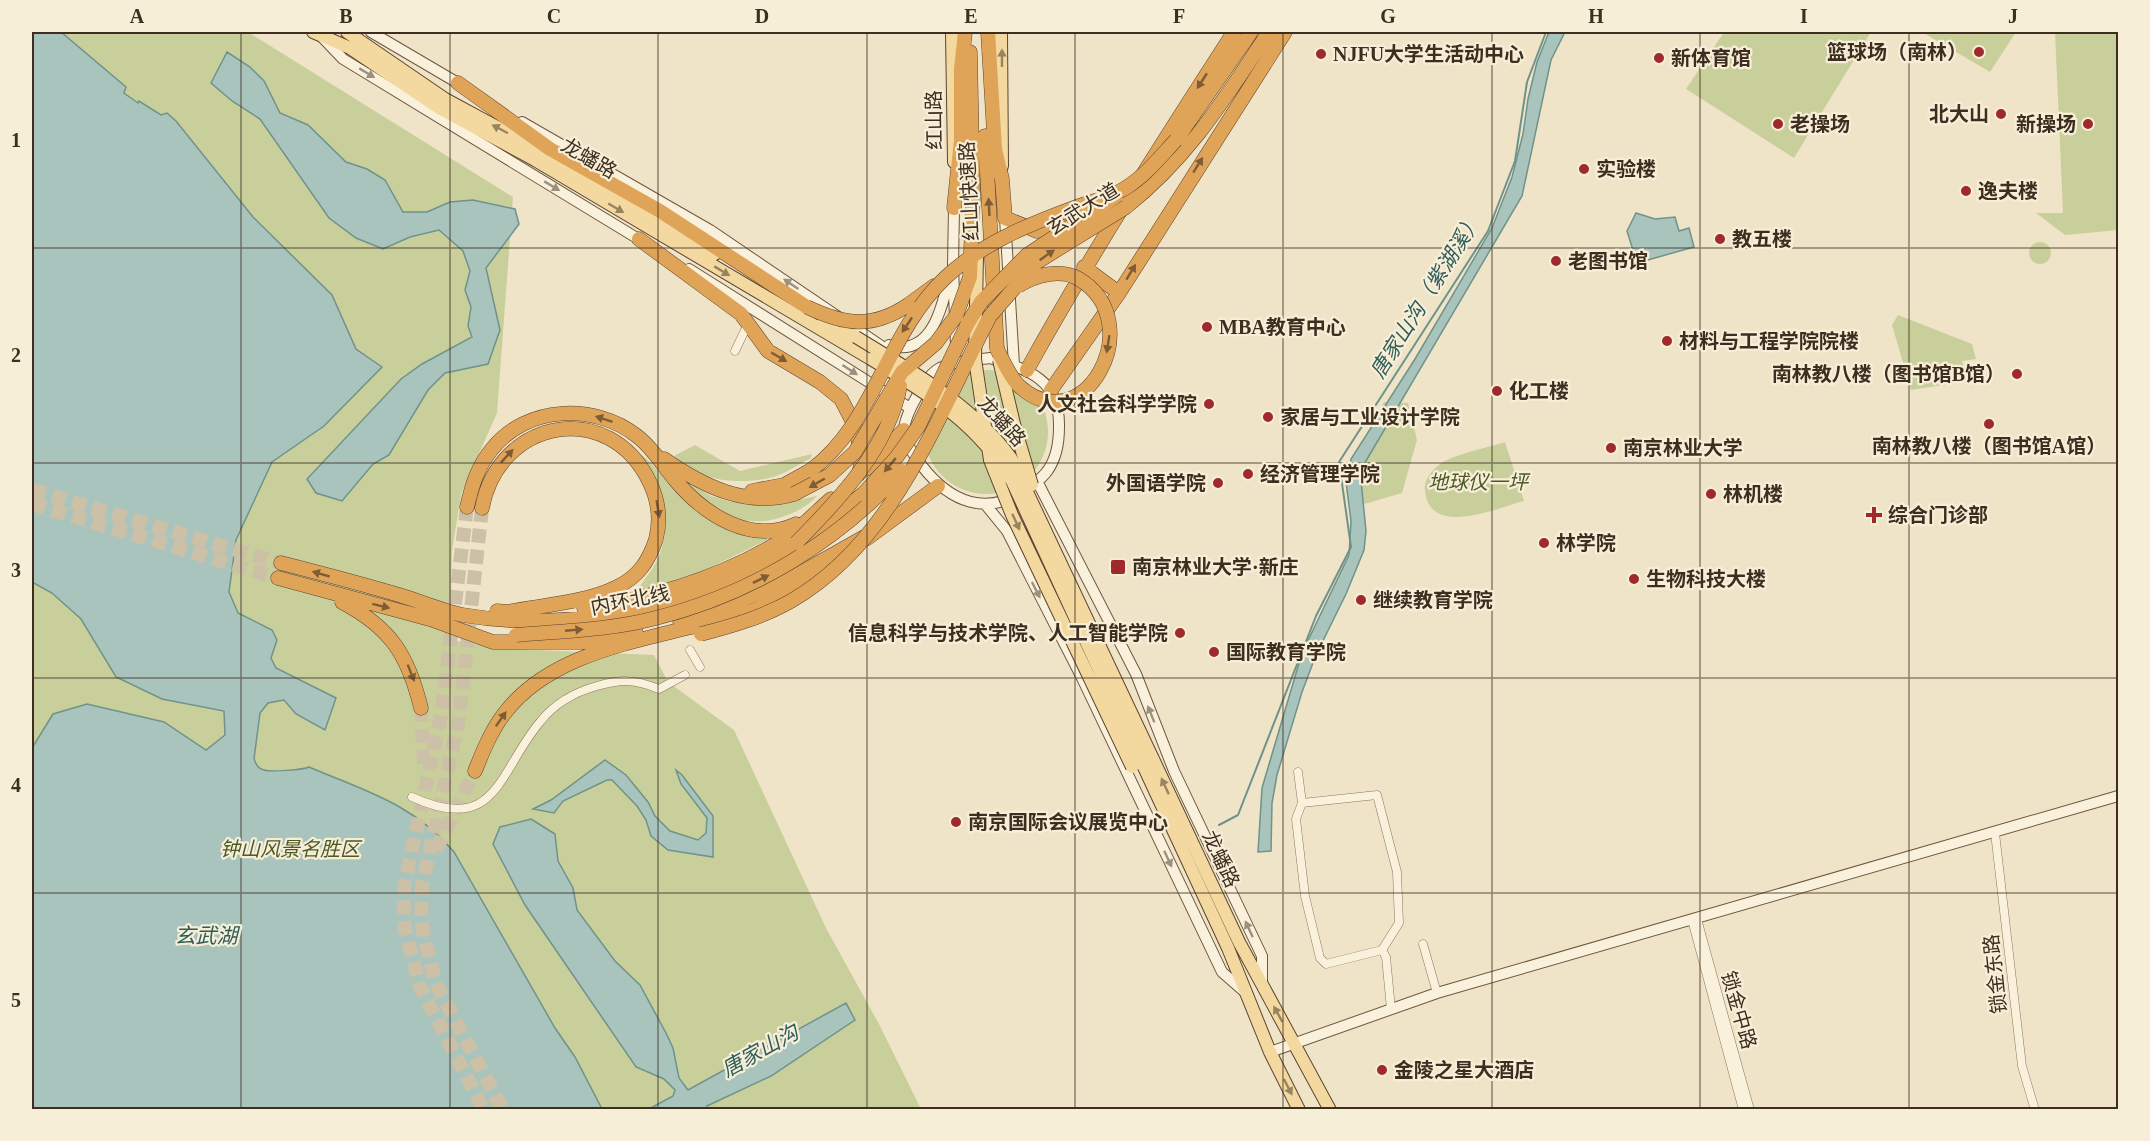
<svg xmlns="http://www.w3.org/2000/svg" width="2150" height="1141" font-family="'Times New Roman','Noto Sans SC',serif">
<rect width="100%" height="100%" fill="#f0e4c8"/>
<path fill="#c9cf9b" d="M32 32H248L513 197 497 413 461 494 452 551 450 640 513 649 654 655 668 682 734 730 826 928 880 1026 921 1109H32Z
M1724 32H1871L1794 158 1686 89Z
M1922 32H2016L1990 72Z
M2055 32H2118V230L2065 235 2036 213H2063Z
M2029 253a11 11 0 1 1 22 0a11 11 0 1 1-22 0Z
M1898 315 1972 344 1976 359 1962 361 1968 381 1911 390 1892 325Z
M924 432a62 62 0 1 1 124 0a62 62 0 1 1-124 0Z
M1384 402 1408 403 1417 440 1402 493 1351 508 1350 464Z
M1505 442 1524 501C1497 508 1430 538 1425 491 1423 481 1432 470 1440 464 1454 454 1487 448 1505 442Z
M695 445 740 471 812 454 811 458C797 465 784 475 769 478 736 485 697 481 674 456Z
M639 453C652 462 661 474 671 486 700 521 723 529 767 536V540L699 573 637 592C642 580 654 570 659 556 673 523 663 481 637 456Z
M682 478 711 496 732 502 770 505 817 496C810 504 800 510 790 514 744 534 712 510 682 478Z"/>
<path fill="#a9c4bc" stroke="#6f938a" stroke-width="1.5" d="M32 32H61L126 87 124 93 138 103 139 101 161 115 167 113 176 121 253 217 332 295 356 349 382 367 324 426 272 462 236 540 229 592 238 613 272 630 277 640 271 658 276 668 336 698 325 730 296 714 284 700 268 703 260 713 254 759C256 764 258 769 264 770 270 772 304 770 309 767 365 791 414 804 454 852L555 1028 575 1057 602 1109H32V748L53 714 87 704 164 722 206 750 225 735 224 711 162 699 116 677 81 619 52 593 32 582Z
M1549 32H1565L1551 60 1522 196 1360 471 1366 531 1364 550 1346 594 1316 655 1302 692 1277 775 1272 803 1271 851 1258 852 1262 788 1302 653 1349 555 1351 521 1346 482 1351 459 1415 359 1492 228 1512 177 1523 134 1528 99 1537 62Z
M227 52 250 67 264 81 280 113 308 125 346 162 367 169 385 180 403 212H427L450 202 473 200 515 209 519 224 486 268 500 330 488 364 445 373 428 390 389 455 373 464 342 501 316 493 307 479 401 379 422 364 472 337 468 326 471 307 465 290 470 271 463 251 439 230 410 237 383 249 356 238 329 218 260 119 232 101 211 83Z
M1636 213 1655 219 1675 217 1679 231 1689 228 1694 247 1637 263 1627 231Z
M605 760 626 775 648 802 655 816 670 831 698 840 706 833 707 818 681 784 676 770 682 775 713 816V857L668 850 651 836 646 820 637 806 612 780H607L563 801 554 813 533 809 551 800Z
M531 819 555 834 558 861 573 888 577 910 615 961 640 985 666 1033 673 1048 679 1078 688 1090 846 1003 855 1020 771 1076 707 1106 708 1109H649L673 1096 675 1090 664 1079 636 1067 525 905 493 844 500 827Z"/>
<g fill="none" stroke-linecap="round" stroke-linejoin="round">
<path stroke="#6f938a" stroke-width="2" d="M1219 825 1238 815 1316 616 1351 547 1339 462 1488 231 1515 161 1527 82 1546 32"/>
<path stroke="#ccc0a6" stroke-width="14" stroke-dasharray="14 7" stroke-linecap="butt" d="M32 490 281 563
M32 504 278 578
M467 507 441 716 404 887V925L420 987 484 1110
M482 508 459 719 422 886 421 922 435 982 503 1110
M421 708 424 764
M436 850 475 771"/>
<g stroke="#8d765c" stroke-width="9">
<path id="street" d="M735 351 746 328
M690 650 700 667
M1298 772 1302 803 1296 819 1305 896 1320 958 1326 964 1382 950 1386 957 1391 1009
M412 797C497 836 498 772 540 722 555 703 575 692 597 686 622 679 634 679 659 689L685 675
M1302 803 1377 795 1397 872 1399 923 1382 950
M1995 833 2022 1066 2035 1110
M1697 919 1750 1110
M1692 920 1743 1110
M1423 944 1437 993"/>
</g>
<g stroke="#6f573f" stroke-width="12">
<path id="secondary" d="M371 32 463 86
M322 37 343 59 645 243
M522 122 710 230 893 354
M954 208 953 266 956 346
M1005 218 1014 365
M689 269 910 408
M889 345C931 358 942 308 949 278
M990 358C1029 370 1060 379 1059 427 1059 443 1057 457 1048 470 1043 478 1035 483 1028 488 987 518 950 502 922 466 915 456 904 443 904 429 905 418 912 405 917 396 924 385 929 374 940 368 955 361 974 360 990 358Z
M1037 481 1136 674 1174 771 1262 956V985
M985 504 1007 531 1082 678 1222 972 1246 993
M1270 1052 1437 993 2118 796"/>
</g>
<g stroke="#5b4430" stroke-width="14">
<path id="primary" d="M313 32 350 48 439 108 535 160 871 359
M347 32 445 99 508 133 715 254
M952 32 954 162
M1001 32 1002 166
M823 318 856 337
M1153 759 1239 942 1330 1110
M1143 765 1228 948 1270 1052 1299 1110"/>
</g>
<g stroke="#5b4430" stroke-width="15">
<path id="highway" d="M988 32 995 149 1002 179 1005 218 1037 231 1071 226
M970 52 973 197
M458 83 550 149 660 211 807 307
M985 136 997 349
M1176 140 1251 32
M1126 207C1190 156 1225 98 1269 32
M954 208 961 140V69L965 32
M639 239 741 314 768 351 820 382 841 399 856 428 862 459 859 474
M1084 267 1119 293
M908 305 934 286
M1027 370C1091 254 1162 143 1234 32
M1051 390 1119 293 1285 32
M664 459C703 486 746 508 794 494
M866 469 904 430
M752 491 784 485 811 470
M467 507C472 485 478 466 492 449 527 405 595 403 637 436 653 448 663 466 676 481 705 515 751 545 796 524
M482 508C499 418 610 398 650 483 659 502 661 519 656 539 649 561 638 577 617 587 585 603 542 605 507 612L497 611
M866 539 938 486
M281 563C320 573 359 583 399 595 420 601 442 611 463 615 568 633 683 608 775 557 806 540 835 516 863 494
M278 578 437 621
M342 602C391 628 408 655 421 708
M584 608C656 598 724 576 786 538 802 527 816 512 831 499
M430 619 493 642H585L636 633
M680 621 713 611 779 585 864 537
M475 771C483 751 491 731 504 714 546 658 623 644 687 628 710 623 735 618 757 609 788 596 815 574 843 555"/>
</g>
<use href="#street" stroke="#faf1dc" stroke-width="8"/>
<use href="#secondary" stroke="#faf1dc" stroke-width="10"/>
<use href="#primary" stroke="#f3d9a0" stroke-width="12"/>
<use href="#highway" stroke="#e0a458" stroke-width="14"/>
<g stroke="#5b4430" stroke-width="14" stroke-linecap="butt">
<path id="primary-bridge" d="M977 255 975 359 990 460 1012 515 1132 767
M856 337C913 372 970 403 1011 458L1153 759
M871 359C929 395 975 421 1012 481L1143 765
M999 360 1014 424 1032 485"/>
</g>
<g stroke="#5b4430" stroke-width="15" stroke-linecap="butt">
<path id="highway-bridge" d="M807 307C845 325 872 329 908 305
M997 349C1003 361 1009 375 1018 385 1083 446 1151 323 1079 279 1061 268 1035 275 1018 286
M811 470C875 423 885 335 945 278 982 243 1030 224 1076 207 1092 201 1113 197 1127 187 1146 175 1161 156 1176 140
M794 494 830 475 855 452 902 372 936 343 956 316 970 277 973 197
M863 494 896 458 918 427 968 323 981 302 1027 255 1115 197
M796 543C838 501 889 447 900 386
M701 634C732 626 763 617 791 601 895 541 937 416 990 316L1037 262 1126 207
M516 635C562 631 611 630 656 618 751 594 836 543 902 471"/>
</g>
<use href="#primary-bridge" stroke="#f3d9a0" stroke-width="12"/>
<use href="#highway-bridge" stroke="#e0a458" stroke-width="14"/>
</g>
<defs><path id="oneway-solid" d="M-6-.8H1V-3.2L6.5 0L1 3.2V.8H-6Z" transform="scale(1.5)"/></defs>
<g fill="#988460">
<use href="#oneway-solid" transform="translate(1002 58) rotate(-90)"/>
<use href="#oneway-solid" transform="translate(500 129) rotate(-152)"/>
<use href="#oneway-solid" transform="translate(616 208) rotate(30)"/>
<use href="#oneway-solid" transform="translate(722 271) rotate(31)"/>
<use href="#oneway-solid" transform="translate(1016 522) rotate(65)"/>
<use href="#oneway-solid" transform="translate(1165 786) rotate(-115)"/>
<use href="#oneway-solid" transform="translate(1278 1014) rotate(-119)"/>
<use href="#oneway-solid" transform="translate(1288 1087) rotate(63)"/>
</g>
<g fill="#9c907e">
<use href="#oneway-solid" transform="translate(367 73) rotate(31)"/>
<use href="#oneway-solid" transform="translate(552 186) rotate(31)"/>
<use href="#oneway-solid" transform="translate(791 284) rotate(-146)"/>
<use href="#oneway-solid" transform="translate(850 370) rotate(33)"/>
<use href="#oneway-solid" transform="translate(1036 590) rotate(63)"/>
<use href="#oneway-solid" transform="translate(1151 714) rotate(-112)"/>
<use href="#oneway-solid" transform="translate(1168 859) rotate(65)"/>
<use href="#oneway-solid" transform="translate(1249 929) rotate(-115)"/>
</g>
<g fill="#7e5d36">
<use href="#oneway-solid" transform="translate(1202 81) rotate(123)"/>
<use href="#oneway-solid" transform="translate(1198 165) rotate(-58)"/>
<use href="#oneway-solid" transform="translate(989 207) rotate(-93)"/>
<use href="#oneway-solid" transform="translate(1047 255) rotate(-35)"/>
<use href="#oneway-solid" transform="translate(1131 272) rotate(-59)"/>
<use href="#oneway-solid" transform="translate(907 325) rotate(124)"/>
<use href="#oneway-solid" transform="translate(1108 344) rotate(99)"/>
<use href="#oneway-solid" transform="translate(779 357) rotate(30)"/>
<use href="#oneway-solid" transform="translate(604 419) rotate(-162)"/>
<use href="#oneway-solid" transform="translate(507 456) rotate(-47)"/>
<use href="#oneway-solid" transform="translate(890 465) rotate(130)"/>
<use href="#oneway-solid" transform="translate(817 483) rotate(150)"/>
<use href="#oneway-solid" transform="translate(658 509) rotate(81)"/>
<use href="#oneway-solid" transform="translate(321 574) rotate(-164)"/>
<use href="#oneway-solid" transform="translate(761 579) rotate(-26)"/>
<use href="#oneway-solid" transform="translate(381 606) rotate(14)"/>
<use href="#oneway-solid" transform="translate(574 630) rotate(-5)"/>
<use href="#oneway-solid" transform="translate(411 673) rotate(68)"/>
<use href="#oneway-solid" transform="translate(501 719) rotate(-55)"/>
</g>
<path fill="none" stroke="#3d2e20" stroke-width="1.5" stroke-opacity="0.55" d="M241 32V1110M450 32V1110M658 32V1110M867 32V1110M1075 32V1110M1283 32V1110M1492 32V1110M1700 32V1110M1909 32V1110M32 248H2118M32 463H2118M32 678H2118M32 893H2118"/>
<g fill="#9e2a2b" stroke="#f7eed8" stroke-width="2">
<circle cx="1979" cy="52" r="6"/>
<circle cx="1321" cy="54" r="6"/>
<circle cx="1659" cy="58" r="6"/>
<circle cx="2001" cy="114" r="6"/>
<circle cx="1778" cy="124" r="6"/>
<circle cx="2088" cy="124" r="6"/>
<circle cx="1584" cy="169" r="6"/>
<circle cx="1966" cy="191" r="6"/>
<circle cx="1720" cy="239" r="6"/>
<circle cx="1556" cy="261" r="6"/>
<circle cx="1207" cy="327" r="6"/>
<circle cx="1667" cy="341" r="6"/>
<circle cx="2017" cy="374" r="6"/>
<circle cx="1497" cy="391" r="6"/>
<circle cx="1209" cy="404" r="6"/>
<circle cx="1268" cy="417" r="6"/>
<circle cx="1989" cy="424" r="6"/>
<circle cx="1611" cy="448" r="6"/>
<circle cx="1248" cy="474" r="6"/>
<circle cx="1218" cy="483" r="6"/>
<circle cx="1711" cy="494" r="6"/>
<path d="M1871 506h6v6h6v6h-6v6h-6v-6h-6v-6h6z"/>
<circle cx="1544" cy="543" r="6"/>
<rect x="1110" y="559" width="16" height="16" rx="3"/>
<circle cx="1634" cy="579" r="6"/>
<circle cx="1361" cy="600" r="6"/>
<circle cx="1180" cy="633" r="6"/>
<circle cx="1214" cy="652" r="6"/>
<circle cx="956" cy="822" r="6"/>
<circle cx="1382" cy="1070" r="6"/>
</g>
<g text-anchor="middle" stroke-width="4.5" stroke-linejoin="round" paint-order="stroke">
<g font-size="20" font-weight="bold" fill="#3d2e20" stroke="#f7eed8" text-anchor="start">
<text x="1967" y="59" text-anchor="end">篮球场（南林）</text>
<text x="1333" y="61">NJFU大学生活动中心</text>
<text x="1671" y="65">新体育馆</text>
<text x="1989" y="121" text-anchor="end">北大山</text>
<text x="1790" y="131">老操场</text>
<text x="2076" y="131" text-anchor="end">新操场</text>
<text x="1596" y="176">实验楼</text>
<text x="1978" y="198">逸夫楼</text>
<text x="1732" y="246">教五楼</text>
<text x="1568" y="268">老图书馆</text>
<text x="1219" y="334">MBA教育中心</text>
<text x="1679" y="348">材料与工程学院院楼</text>
<text x="2005" y="381" text-anchor="end">南林教八楼（图书馆B馆）</text>
<text x="1509" y="398">化工楼</text>
<text x="1197" y="411" text-anchor="end">人文社会科学学院</text>
<text x="1280" y="424">家居与工业设计学院</text>
<text x="1989" y="453" text-anchor="middle">南林教八楼（图书馆A馆）</text>
<text x="1623" y="455">南京林业大学</text>
<text x="1260" y="481">经济管理学院</text>
<text x="1206" y="490" text-anchor="end">外国语学院</text>
<text x="1723" y="501">林机楼</text>
<text x="1888" y="522">综合门诊部</text>
<text x="1556" y="550">林学院</text>
<text x="1132" y="574">南京林业大学·新庄</text>
<text x="1646" y="586">生物科技大楼</text>
<text x="1373" y="607">继续教育学院</text>
<text x="1168" y="640" text-anchor="end">信息科学与技术学院、人工智能学院</text>
<text x="1226" y="659">国际教育学院</text>
<text x="968" y="829">南京国际会议展览中心</text>
<text x="1394" y="1077">金陵之星大酒店</text>
</g>
<g font-size="20" fill="#3d2e20" stroke="#f7eed8">
<text transform="translate(934 120) rotate(-91)" y="7">红山路</text>
<text transform="translate(589 158) rotate(30)" y="7">龙蟠路</text>
<text transform="translate(969 191) rotate(-93)" y="7">红山快速路</text>
<text transform="translate(1083 209) rotate(-32)" y="7">玄武大道</text>
<text transform="translate(1002 421) rotate(48)" y="7">龙蟠路</text>
<text transform="translate(630 600) rotate(-11)" y="7">内环北线</text>
<text transform="translate(1221 859) rotate(65)" y="7">龙蟠路</text>
<text transform="translate(1995 974) rotate(-96)" y="7">锁金东路</text>
<text transform="translate(1739 1010) rotate(74)" y="7">锁金中路</text>
</g>
<g font-size="20" font-style="italic" fill="#4d5a26" stroke="#f7eed8">
<text x="1478" y="489">地球仪一坪</text>
<text x="290" y="856">钟山风景名胜区</text>
</g>
<g font-size="21" font-style="italic" fill="#2f5d5a" stroke="#f7eed8">
<text transform="translate(1426 296) rotate(-58)" y="7">唐家山沟（紫湖溪）</text>
<text x="206" y="943">玄武湖</text>
<text transform="translate(760 1051) rotate(-29)" y="7">唐家山沟</text>
</g>
</g>
<rect width="2150" height="1141" fill="none" stroke="#f7eed8" stroke-width="66"/>
<rect x="33" y="33" width="2084" height="1075" fill="none" stroke="#3d2e20" stroke-width="2"/>
<g font-size="20" text-anchor="middle" font-weight="bold" fill="#3d2e20">
<text x="137" y="23">A</text>
<text x="346" y="23">B</text>
<text x="554" y="23">C</text>
<text x="762" y="23">D</text>
<text x="971" y="23">E</text>
<text x="1179" y="23">F</text>
<text x="1388" y="23">G</text>
<text x="1596" y="23">H</text>
<text x="1804" y="23">I</text>
<text x="2013" y="23">J</text>
<text x="16" y="147">1</text>
<text x="16" y="362">2</text>
<text x="16" y="577">3</text>
<text x="16" y="792">4</text>
<text x="16" y="1007">5</text>
</g>
</svg>
